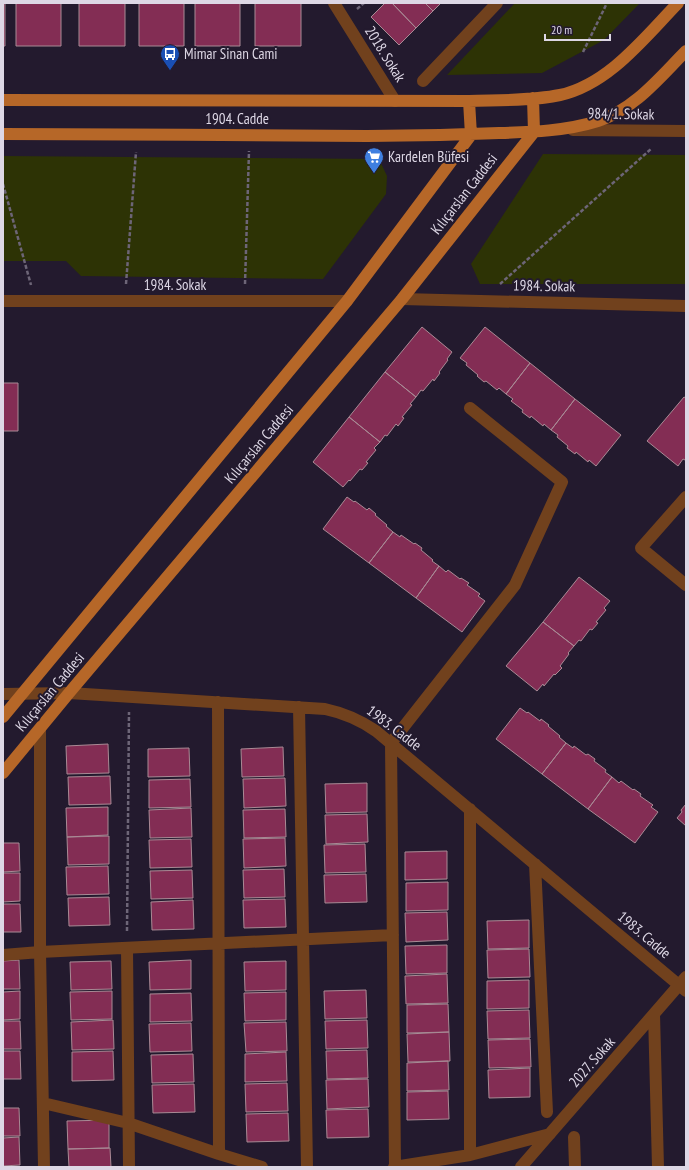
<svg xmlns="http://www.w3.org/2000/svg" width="689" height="1170" font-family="'PT Sans Narrow',sans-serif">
<rect width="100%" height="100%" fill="#231a2e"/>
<path fill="#2d3305" d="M515 3H640L604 40 542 73 447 75Z
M543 154 686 155V284H480L471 264Z
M3 156 379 159 387 176 386 194 323 279 81 276 66 261H3Z"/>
<path fill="#832d54" stroke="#a98a95" d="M3 3H5V46H3Z
M16 3H61V46H16Z
M79 3H125V46H79Z
M139 3H184V46H139Z
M195 3H240V46H195Z
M255 3H301V46H255Z
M385 3H392L416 28 399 45 371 17Z
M392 3H425L433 11 416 28Z
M425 3H441L433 11Z
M422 327 452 352 447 359 448 360 439 372 440 373 434 381 433 379 423 391 421 390 416 397 385 372Z
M485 327 530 363 506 394 499 388 497 390 486 381 484 382 477 376 478 375 466 365 467 363 460 358Z
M530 363 575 399 551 430 544 424 543 426 531 416 530 418 522 412 523 410 511 401 513 399 506 394Z
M385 372 416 397 410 404 412 405 402 417 404 418 398 426 396 424 387 436 385 435 380 442 349 417Z
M3 383H18V431H3Z
M684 397 686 398V459L685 460 683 459 678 466 647 441Z
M575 399 621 435 596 466 589 460 588 462 576 452 575 454 567 448 568 446 557 437 558 435 551 430Z
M349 417 380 442 374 448 376 450 366 462 368 463 362 470 360 469 350 481 349 480 343 487 313 462Z
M347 497 354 502 355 501 367 510 369 508 376 514 375 515 387 525 386 526 393 532 369 563 323 529Z
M393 532 400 537 401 535 414 544 415 543 422 548 421 550 433 560 432 561 439 566 416 598 369 563Z
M439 566 446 572 448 570 460 579 461 578 469 583 467 585 480 594 478 596 485 601 462 632 416 598Z
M579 577 610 601 604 608 606 610 596 622 598 623 592 630 590 629 581 641 579 640 574 646 543 622Z
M543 622 574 646 568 653 569 654 560 666 562 668 555 675 554 674 544 686 543 684 537 691 506 666Z
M520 708 527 713 528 712 540 721 541 719 549 725 548 726 560 736 559 737 566 743 542 774 496 739Z
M566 743 573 748 574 746 586 755 588 754 595 759 594 761 606 770 605 772 612 777 588 809 542 774Z
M108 744 109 773 67 774 66 746Z
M283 747 284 776 242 777 241 749Z
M189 748 190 776 148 777V749Z
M110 776 111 804 69 805 68 777Z
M612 777 619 783 621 781 633 790 634 789 641 794 640 796 653 805 651 807 658 812 635 843 588 809Z
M285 778 286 806 244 808 243 779Z
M190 779 191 807 149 808V780Z
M367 783V812L326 813 325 784Z
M686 804V826L677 818 682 812 681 810Z
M108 807V835L67 837 66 808Z
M191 808 192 837 150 838 149 810Z
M285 809 286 837 244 838 243 810Z
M367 814 368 842 326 844 325 815Z
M109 836V864L68 865 67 837Z
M285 838 286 866 244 868 243 839Z
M191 839 192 867 150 868 149 840Z
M3 843H19L20 871 3 872Z
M365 844 366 872 325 873 324 845Z
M447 851V879L405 880V852Z
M108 866 109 894 67 895 66 867Z
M284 869 285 897 244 898 243 870Z
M192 870 193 898 151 899 150 871Z
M3 873H20V901L3 902Z
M366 874 367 902 325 903 324 875Z
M448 882V910L406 911V883Z
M109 897 110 925 69 926 68 898Z
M285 899 286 927 244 928 243 900Z
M193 900 194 929 152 930 151 902Z
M3 904H20L21 932H3Z
M447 912 448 940 406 942 405 913Z
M529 920V948L488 949 487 921Z
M447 945V973L406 974 405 946Z
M529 949 530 977 488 978 487 950Z
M19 960 20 989H3V961Z
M191 960V989L150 990 149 962Z
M111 961 112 989 71 990 70 962Z
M286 961V990L245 991 244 962Z
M447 974 448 1003 406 1004 405 976Z
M529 980V1008L487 1009V981Z
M366 990 367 1018 325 1019 324 991Z
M20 991V1019L3 1020V992Z
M112 991V1019L71 1020 70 992Z
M286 992V1020L245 1021 244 993Z
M191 993 192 1021 150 1022V994Z
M448 1004 449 1032 407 1033V1005Z
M529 1010 530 1038 488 1039 487 1011Z
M113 1020 114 1049 72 1050 71 1022Z
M367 1020 368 1048 326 1049 325 1021Z
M3 1021H20L21 1049H3Z
M286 1022 287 1051 246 1052 244 1023Z
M191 1023 192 1051 150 1052 149 1024Z
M449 1032 450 1061 408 1062 407 1034Z
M530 1039 531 1067 489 1068 488 1040Z
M367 1050 368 1078 327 1079 326 1051Z
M3 1051H20L21 1079H3Z
M113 1051 114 1080 72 1081V1052Z
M286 1052 287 1081 245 1082V1054Z
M193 1054 194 1082 152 1083 151 1055Z
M448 1061 449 1090 407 1091V1063Z
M530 1068V1097L489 1098 488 1070Z
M368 1079 369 1107 327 1109 326 1080Z
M287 1083 288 1111 246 1112 245 1084Z
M194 1084 195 1112 153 1113 152 1085Z
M448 1091 449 1119 407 1120V1092Z
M3 1108H19L20 1136H3Z
M368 1109 369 1137 327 1138 326 1110Z
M288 1113 289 1141 247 1142 246 1114Z
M109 1120V1148L68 1149 67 1121Z
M19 1137 20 1165 3 1166V1138Z
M110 1148 111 1167H69L68 1149Z"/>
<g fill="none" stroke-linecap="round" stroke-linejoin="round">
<path stroke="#6d6577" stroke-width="2.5" stroke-dasharray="4 2" stroke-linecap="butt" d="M357 9 364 3
M583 52 607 3
M3 184 31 285
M126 284 136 152
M245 284 249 151
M500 284 652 148
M127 931 129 712"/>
<path stroke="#71411d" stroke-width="12" d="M334 3 395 101
M423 81 497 3
M573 130 686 131
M402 299 686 306
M3 301H347
M686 497 641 548 686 585
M3 694 69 693 325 709C344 713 360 720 376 731L686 991
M218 702 219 1154
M299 707 307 1167
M40 730V952L44 1167
M470 809V1155
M535 864 547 1112
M127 948 129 1167
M3 955 40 952 393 935
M654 1014 658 1167
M43 1103 128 1123 219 1154 262 1167
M574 1137 575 1167
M394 1167 470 1155 550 1134
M395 1167 391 743 515 585 562 482 470 408
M521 1167 686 977"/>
<path stroke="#b66728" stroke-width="12" d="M533 98 534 132
M3 100 469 101C499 100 531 101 560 95 609 84 644 38 678 3
M469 101 471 135
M3 134C124 134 246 135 367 136 411 136 455 135 499 133 532 132 566 131 598 121 635 109 660 77 686 51
M3 717 347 301 471 135
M3 773 69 693 402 299 534 132"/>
</g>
<defs>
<g id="bus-pin" transform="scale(1)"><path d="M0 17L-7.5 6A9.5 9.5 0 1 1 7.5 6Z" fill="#1a4fb4" stroke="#231a2e"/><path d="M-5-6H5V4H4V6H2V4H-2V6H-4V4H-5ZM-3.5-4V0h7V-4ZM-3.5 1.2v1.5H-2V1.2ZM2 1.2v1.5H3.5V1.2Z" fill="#fff"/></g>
<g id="supermarket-pin" transform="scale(1)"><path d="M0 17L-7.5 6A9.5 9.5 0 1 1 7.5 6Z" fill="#3f7fe0" stroke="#231a2e"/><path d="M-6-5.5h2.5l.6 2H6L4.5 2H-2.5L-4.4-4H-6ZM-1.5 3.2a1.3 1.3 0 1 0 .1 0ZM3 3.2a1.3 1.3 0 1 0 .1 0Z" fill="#fff"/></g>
</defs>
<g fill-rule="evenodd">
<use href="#bus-pin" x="170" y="54"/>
<use href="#supermarket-pin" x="374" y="157"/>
</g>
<g text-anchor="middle" stroke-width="4" stroke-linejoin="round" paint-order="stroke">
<g font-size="15" fill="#ddd7e5" stroke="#231a2e" text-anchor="start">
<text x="184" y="59">Mimar Sinan Cami</text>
<text x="388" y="162">Kardelen Büfesi</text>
</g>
<g font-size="15" fill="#ddd7e5" stroke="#231a2e">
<text transform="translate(385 54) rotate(58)" y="5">2018. Sokak</text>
<text transform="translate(621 114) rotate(1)" y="5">984/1. Sokak</text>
<text x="237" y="124">1904. Cadde</text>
<text transform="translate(464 194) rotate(-52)" y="5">Kılıçarslan Caddesi</text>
<text x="175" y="290">1984. Sokak</text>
<text transform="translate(544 286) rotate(1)" y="5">1984. Sokak</text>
<text transform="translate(259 444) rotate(-50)" y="5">Kılıçarslan Caddesi</text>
<text transform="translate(50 692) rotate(-50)" y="5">Kılıçarslan Caddesi</text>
<text transform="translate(394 728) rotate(37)" y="5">1983. Cadde</text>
<text transform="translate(644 935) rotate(40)" y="5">1983. Cadde</text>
<text transform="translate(592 1062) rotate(-49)" y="5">2027. Sokak</text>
</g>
</g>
<rect width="689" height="1170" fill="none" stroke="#ddd7e5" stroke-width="8"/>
<path d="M545 34v6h65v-6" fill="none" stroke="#ddd7e5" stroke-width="2"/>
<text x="551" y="34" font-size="12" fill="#ddd7e5" stroke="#231a2e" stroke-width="3" paint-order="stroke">20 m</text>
</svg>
